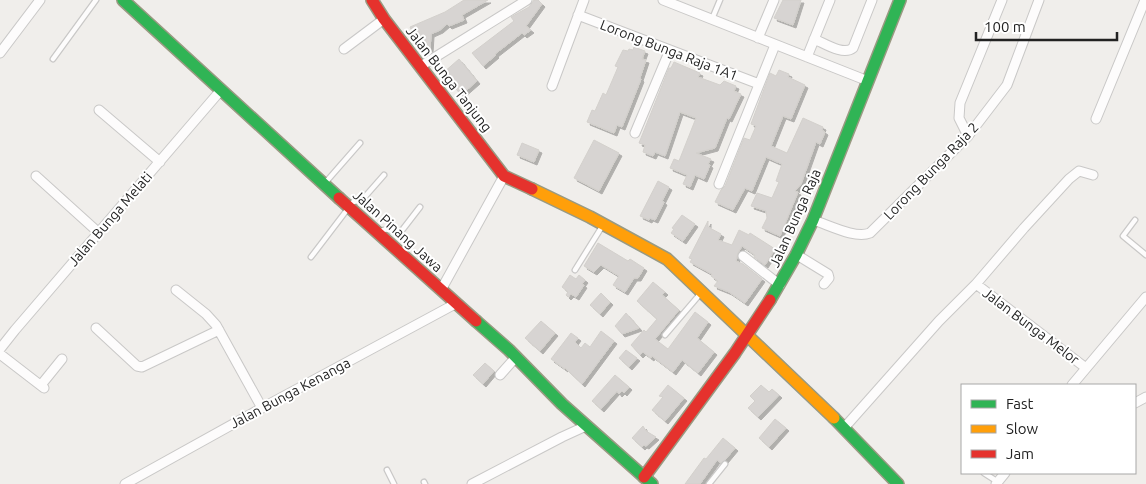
<svg xmlns="http://www.w3.org/2000/svg" width="1146" height="484" font-family="Ubuntu,sans-serif">
<defs>
<filter id="shadow"><feDropShadow dx="3" dy="3" stdDeviation="0" flood-color="#0004"/></filter>
</defs>
<rect width="100%" height="100%" fill="#f0eeeb"/>
<path fill="#d7d4d2" stroke="#d3d0cc" filter="url(#shadow)" d="M464 0H488L462 15 464 20 449 26 447 24 440 30 431 34 430 50 424 38 417 42 410 27 445 12Z
M534 0H538L542 4 526 26 531 30 524 35 522 33 495 54 496 55 483 66 472 53 514 21 511 17 529 7Z
M783 0H801L793 25 774 18Z
M634 47 645 51 642 59 646 60 640 78 641 79 622 127 617 125 614 133 587 122 592 110 595 111 603 93 606 95 618 67 615 66 623 50 628 51 629 49 633 50Z
M459 59 477 81 461 95 443 73Z
M674 62 700 73 698 77 720 85 724 81 736 86 734 91 741 94 729 119 727 118 715 148 696 153 711 159 708 164 710 165 704 179 695 175 690 187 683 184 687 175 670 168 674 159 679 161 696 118 680 112 665 156 655 152 653 156 643 152 645 145 639 143 669 68H671Z
M779 70 789 74 788 77 805 85 791 119 783 116 771 146 787 153 803 118 823 127 822 130 825 132 820 144 816 142 801 184 795 191 798 192 780 236 762 228 767 218 766 211 751 206 757 193 772 198 779 182 776 181 782 164 766 157 752 191 745 188 733 210 715 202 721 190 725 186 744 138 750 140 756 126 751 124 770 73 776 76Z
M594 140 619 153 599 191 574 178Z
M522 143 539 150 534 162 517 155Z
M658 181 669 187 662 201 664 202 655 220 650 218 649 220 640 216Z
M682 215 695 224 683 241 671 233 674 229 672 228Z
M708 221V227L721 234 718 240 732 245 739 230 749 235 750 233 775 249 765 265 754 257 755 255 742 246 738 253 736 261 743 264 762 279 745 303 729 292 714 286 718 281 711 276 712 274 690 262 692 259 689 258Z
M598 243 628 261 630 259 644 268 638 278H634L625 292 613 285 619 276 601 265 594 272 584 266Z
M570 275 576 279 579 275 585 280 582 284 584 285 576 297 571 294 568 297 566 295 568 292 562 287Z
M653 282 665 292 662 295 679 310 655 339 668 349 695 312 708 322 697 338 714 352 698 373 682 360 673 372 652 356 651 358 643 352 640 355 631 345 644 330 646 332 657 319 637 301Z
M601 293 610 302 600 314 590 305Z
M626 313 639 328 622 334 615 326Z
M541 321 555 333 540 351 525 338Z
M601 331 614 341 582 384 565 368V369L551 359 571 333 578 338 575 342 581 348 585 343 590 347Z
M626 350 637 358 629 367 619 358Z
M485 363 494 371 483 384 473 375Z
M615 375 629 387 624 393 622 391 619 394 617 391 601 409 592 401Z
M668 385 684 398 665 421 652 410 663 397 659 396Z
M761 385 769 392 772 389 779 395 758 417 748 408 755 401 750 396Z
M775 419 786 428 769 447 759 438Z
M643 426 646 431 656 437 646 446 644 445 642 447 632 438Z
M723 438 735 448 725 460 721 463 717 460 700 484H685L704 458 706 459Z"/>
<g fill="none" stroke-linecap="round" stroke-linejoin="round">
<g stroke="#c9c8c7" stroke-width="7">
<path id="lane" d="M712 19 720 0
M53 59 96 0
M325 183 360 143
M1135 220 1123 236 1146 255
M380 232C386 227 390 231 398 233L403 229 420 207
M311 257 353 202 362 200 384 175
M575 270 603 225
M665 335 701 293
M387 470 394 484
M984 473 998 482
M424 482 425 484
M709 484 725 464"/>
</g>
<g stroke="#c9c8c7" stroke-width="11">
<path id="street" d="M663 0 868 81
M578 15 759 84
M758 38 774 0
M814 39C824 43 843 56 853 48L872 0
M344 49 384 19
M0 53 40 0
M807 57 830 0
M421 66 527 0
M552 86 584 0
M99 110 160 162
M1096 119 1145 0
M635 133 670 50
M968 136 959 118 960 103 1002 0
M36 176 99 233
M719 184 775 45
M813 220C829 225 855 239 870 233L968 136 1007 85 1039 0
M797 255 828 274 829 278 824 284
M743 256 780 285
M976 284 1086 368
M176 290 206 314 216 325 262 408
M441 290 504 176
M96 328 137 366 142 367 219 330
M0 349 15 330 221 90
M0 354 44 388
M500 375 516 357
M41 385 62 359
M1072 385 1146 297
M1135 403 1146 397
M844 428 939 321 976 284 1024 228 1069 179 1079 171 1093 175
M125 484 262 408 455 304
M472 484 562 437 586 426
M996 484 1005 473"/>
</g>
<g stroke="#999a82" stroke-width="14">
<path id="fast" d="M123 0 339 198
M770 300 796 255 813 220 900 0
M476 321 509 350 562 404 652 484
M834 418 898 484"/>
</g>
<g stroke="#999a82" stroke-width="14">
<path id="slow" d="M532 189 590 217 667 259 834 418"/>
</g>
<g stroke="#999a82" stroke-width="14">
<path id="jam" d="M372 0 384 19 504 176 532 189
M339 198 476 321
M644 477 735 353 770 300"/>
</g>
<use href="#lane" stroke="#fdfcfc" stroke-width="4.5"/>
<use href="#street" stroke="#fdfcfc" stroke-width="9"/>
<use href="#fast" stroke="#30b455" stroke-width="11"/>
<use href="#slow" stroke="#ff9f0a" stroke-width="11"/>
<use href="#jam" stroke="#e5322d" stroke-width="11"/>
</g>
<g text-anchor="middle" stroke-width="4" stroke-linejoin="round" paint-order="stroke">
<g font-size="14" fill="#222" stroke="#fff">
<text transform="translate(669 50) rotate(21)" y="5">Lorong Bunga Raja 1A1</text>
<text transform="translate(449 79) rotate(52)" y="5">Jalan Bunga Tanjung</text>
<text transform="translate(931 171) rotate(-46)" y="5">Lorong Bunga Raja 2</text>
<text transform="translate(795 218) rotate(-66)" y="5">Jalan Bunga Raja</text>
<text transform="translate(110 219) rotate(-49)" y="5">Jalan Bunga Melati</text>
<text transform="translate(398 231) rotate(42)" y="5">Jalan Pinang Jawa</text>
<text transform="translate(1031 326) rotate(37)" y="5">Jalan Bunga Melor</text>
<text transform="translate(290 393) rotate(-28)" y="5">Jalan Bunga Kenanga</text>
</g>
</g>
<rect x="961" y="384" width="175" height="90" fill="#ffffff" stroke="#a7a7a7"/>
<rect x="971" y="400" width="25" height="8" fill="#30b455" stroke="#a7a7a7"/>
<text x="1006" y="409" font-size="15" fill="#222222">Fast</text>
<rect x="971" y="425" width="25" height="8" fill="#ff9f0a" stroke="#a7a7a7"/>
<text x="1006" y="434" font-size="15" fill="#222222">Slow</text>
<rect x="971" y="450" width="25" height="8" fill="#e5322d" stroke="#a7a7a7"/>
<text x="1006" y="459" font-size="15" fill="#222222">Jam</text>
<path d="M976 32v8h141v-8" fill="none" stroke="#222222" stroke-width="2.5"/>
<text x="984" y="32" font-size="15" fill="#222222" stroke="#ffffff" stroke-width="4" paint-order="stroke">100 m</text>
</svg>
